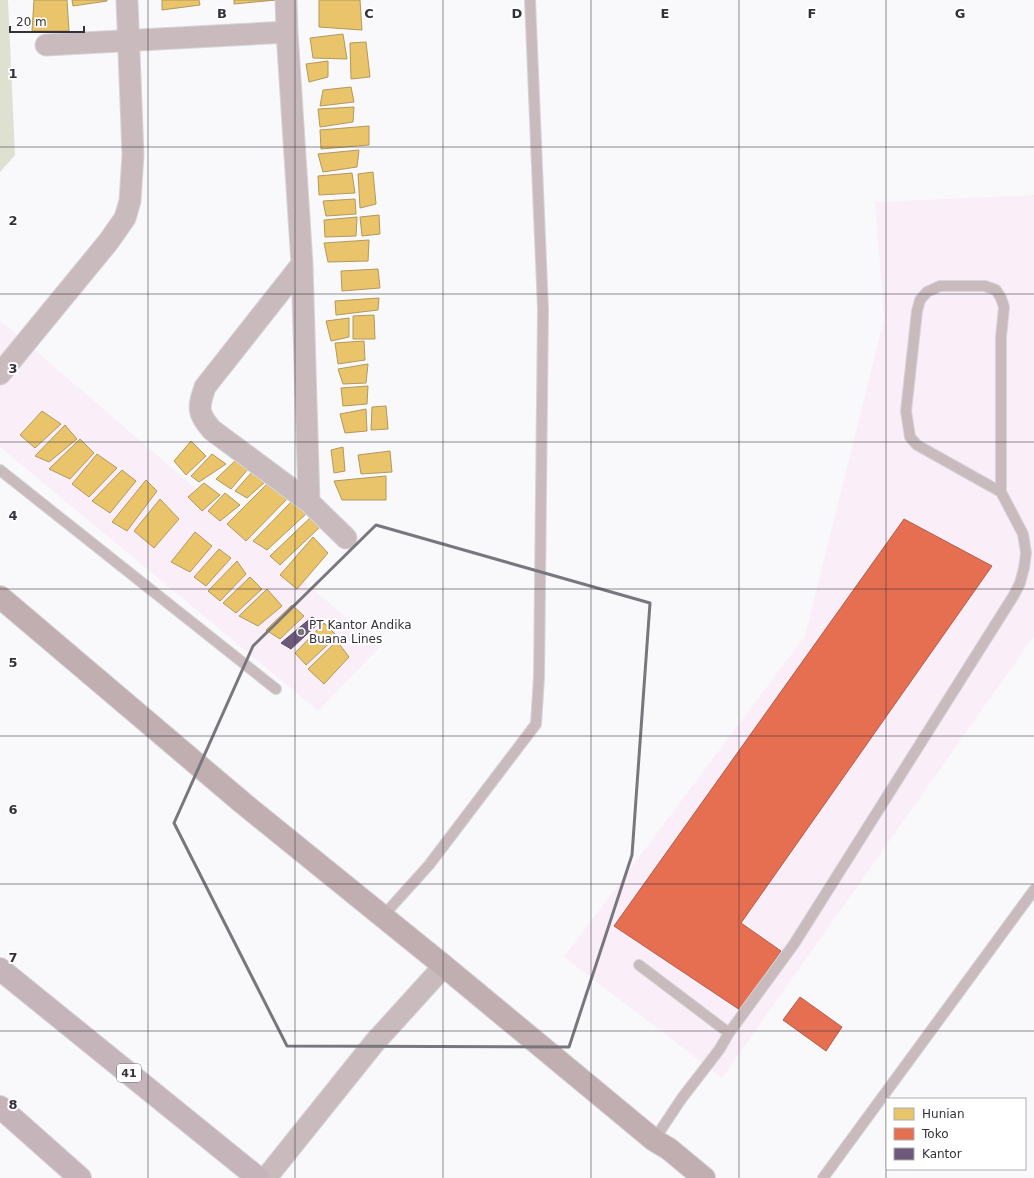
<svg xmlns="http://www.w3.org/2000/svg" width="1034" height="1178" font-family="'DejaVu Sans',sans-serif">
<rect width="100%" height="100%" fill="#f9f8fb"/>
<path fill="#faeff9" d="M1034 195V636L722 1078 564 957 805 636 884 319 875 202Z
M0 320 380 647 318 711 0 447Z"/>
<path fill="#dee1d0" d="M0 0H8L15 155 0 172Z"/>
<path fill="#e9c46a" stroke="#b3985c" d="M34 0H67L69 31H32Z
M72 0H107V1L73 6Z
M162 0H199L200 5 162 10Z
M234 0H276L234 4Z
M319 0H360L362 30 319 27Z
M343 34 347 59 313 58 310 38Z
M366 42 370 77 351 79 350 43Z
M328 61V77L309 82 306 64Z
M351 87 354 102 320 106 323 90Z
M354 107 353 122 320 127 318 109Z
M369 126V145L321 149 320 130Z
M359 150 357 167 323 172 318 154Z
M373 172 376 204 360 208 358 174Z
M352 173 355 193 319 195 318 176Z
M355 199 356 214 326 216 323 201Z
M379 215 380 234 362 236 360 217Z
M357 217 356 236 325 237 324 220Z
M369 240 368 261 328 262 324 243Z
M378 269 380 288 342 291 341 271Z
M379 298 378 310 336 315 335 301Z
M374 315 375 339H353V316Z
M349 318V337L331 341 326 321Z
M364 341 365 360 338 364 335 343Z
M368 364 366 383 343 384 338 369Z
M368 386 367 404 343 406 341 388Z
M386 406 388 429 371 430 372 407Z
M366 409 367 431 345 433 340 414Z
M42 411 61 424 35 448 20 435Z
M65 425 77 439 49 462 35 456Z
M80 439 94 453 70 479 49 469Z
M191 441 206 456 186 475 174 461Z
M343 447 345 471 334 473 331 450Z
M390 451 392 472 361 474 358 455Z
M97 454 117 468 89 497 72 484Z
M212 454 226 464 199 482 191 476Z
M238 458 249 468 231 489 216 479Z
M122 470 136 481 110 513 92 501Z
M253 471 265 482 247 498 235 491Z
M386 476V500H342L334 481Z
M146 480 157 491 127 531 112 522Z
M204 483 220 495 202 511 188 497Z
M268 483 289 497 246 541 227 524Z
M225 493 240 505 220 521 208 511Z
M160 499 179 519 154 548 134 531Z
M293 500 307 513 267 550 253 541Z
M312 516 322 525 280 565 270 556Z
M195 532 212 546 190 572 171 562Z
M313 537 328 553 297 589 280 575Z
M219 549 231 558 206 586 194 577Z
M237 561 246 574 220 601 208 591Z
M250 577 262 589 236 613 223 603Z
M267 589 282 606 258 626 239 616Z
M292 605 304 616 280 639 266 630Z
M324 623 337 636 306 665 295 653Z
M337 641 349 657 324 684 308 669Z"/>
<path fill="#e76f51" stroke="#b15c4a" d="M904 519 992 566 741 923 781 951 740 1010 614 926Z
M800 997 842 1027 826 1051 783 1020Z"/>
<path fill="#6d597a" stroke="#5c4d67" d="M312 617 320 622 291 649 281 643Z"/>
<g fill="none" stroke-linecap="round" stroke-linejoin="round">
<g stroke="#d6d5d8" stroke-width="12">
<path id="lane" d="M0 470 276 689
M383 916 429 865 536 724 539 677 543 309 530 0
M639 965 729 1033
M654 1140 682 1098 719 1050 729 1033 794 944 1014 595 1020 583 1024 568 1026 553 1023 534 1001 492V337L1004 307 1001 298 996 290 985 286H940L927 292 920 300 917 311 906 411 910 437 917 445 1001 492
M823 1178 1034 890"/>
</g>
<g stroke="#d6d5d8" stroke-width="23">
<path id="street" d="M286 0 287 32 302 264 309 502
M46 45 287 32
M302 264 205 387C198 408 197 413 212 430L309 502 346 538
M0 374 109 241 125 218 130 201 133 155 127 0
M266 1178 375 1042 444 966"/>
</g>
<g stroke="#d6d5d8" stroke-width="24">
<path id="secondary" d="M0 597 244 804 444 966 654 1140 669 1149 704 1178"/>
</g>
<g stroke="#d6d5d8" stroke-width="24">
<path id="highway" d="M0 969 258 1178
M0 1107 80 1178"/>
</g>
<use href="#lane" stroke="#c9bbbd" stroke-width="10"/>
<use href="#street" stroke="#c9bbbd" stroke-width="21"/>
<use href="#secondary" stroke="#c0aeb1" stroke-width="22"/>
<use href="#highway" stroke="#c5b5ba" stroke-width="22"/>
</g>
<path fill="none" stroke="#79777e" stroke-width="3" stroke-linejoin="round" d="M376 525 650 603 632 855 569 1047 287 1046 174 823 253 646Z"/>
<path fill="none" stroke="#34313b" stroke-width="1" stroke-opacity="0.55" d="M148 0V1178M295 0V1178M443 0V1178M591 0V1178M739 0V1178M886 0V1178M0 147H1034M0 294H1034M0 442H1034M0 589H1034M0 736H1034M0 884H1034M0 1031H1034"/>
<circle fill="#79777e" stroke="#fff" stroke-width="1.5" cx="301" cy="632" r="4"/>
<g text-anchor="middle" stroke-width="4" stroke-linejoin="round" paint-order="stroke">
<rect fill="#fff" stroke="#716f76" stroke-width="1" x="117" y="1064" width="24" height="18" rx="3"/>
<g font-size="11" font-weight="bold" fill="#34313b">
<text x="129" y="1077">41</text>
</g>
<g font-size="12" fill="#34313b" stroke="#fff" text-anchor="start">
<text x="309" y="629">PT Kantor Andika<tspan x="309" dy="14">Buana Lines</tspan></text>
</g>
</g>
<g font-size="13" text-anchor="middle" font-weight="bold" fill="#34313b" stroke="#fff" stroke-width="4" stroke-linejoin="round" paint-order="stroke">
<text x="222" y="18">B</text>
<text x="369" y="18">C</text>
<text x="517" y="18">D</text>
<text x="665" y="18">E</text>
<text x="812" y="18">F</text>
<text x="960" y="18">G</text>
<text x="13" y="78">1</text>
<text x="13" y="225">2</text>
<text x="13" y="373">3</text>
<text x="13" y="520">4</text>
<text x="13" y="667">5</text>
<text x="13" y="814">6</text>
<text x="13" y="962">7</text>
<text x="13" y="1109">8</text>
</g>
<rect x="886" y="1098" width="140" height="72" fill="#ffffff" stroke="#aeadb1"/>
<rect x="894" y="1108" width="20" height="12" fill="#e9c46a" stroke="#aeadb1"/>
<text x="922" y="1118" font-size="12" fill="#34313b">Hunian</text>
<rect x="894" y="1128" width="20" height="12" fill="#e76f51" stroke="#aeadb1"/>
<text x="922" y="1138" font-size="12" fill="#34313b">Toko</text>
<rect x="894" y="1148" width="20" height="12" fill="#6d597a" stroke="#aeadb1"/>
<text x="922" y="1158" font-size="12" fill="#34313b">Kantor</text>
<path d="M10 26v6h74v-6" fill="none" stroke="#34313b" stroke-width="2"/>
<text x="16" y="26" font-size="12" fill="#34313b" stroke="#ffffff" stroke-width="3" paint-order="stroke">20 m</text>
</svg>
